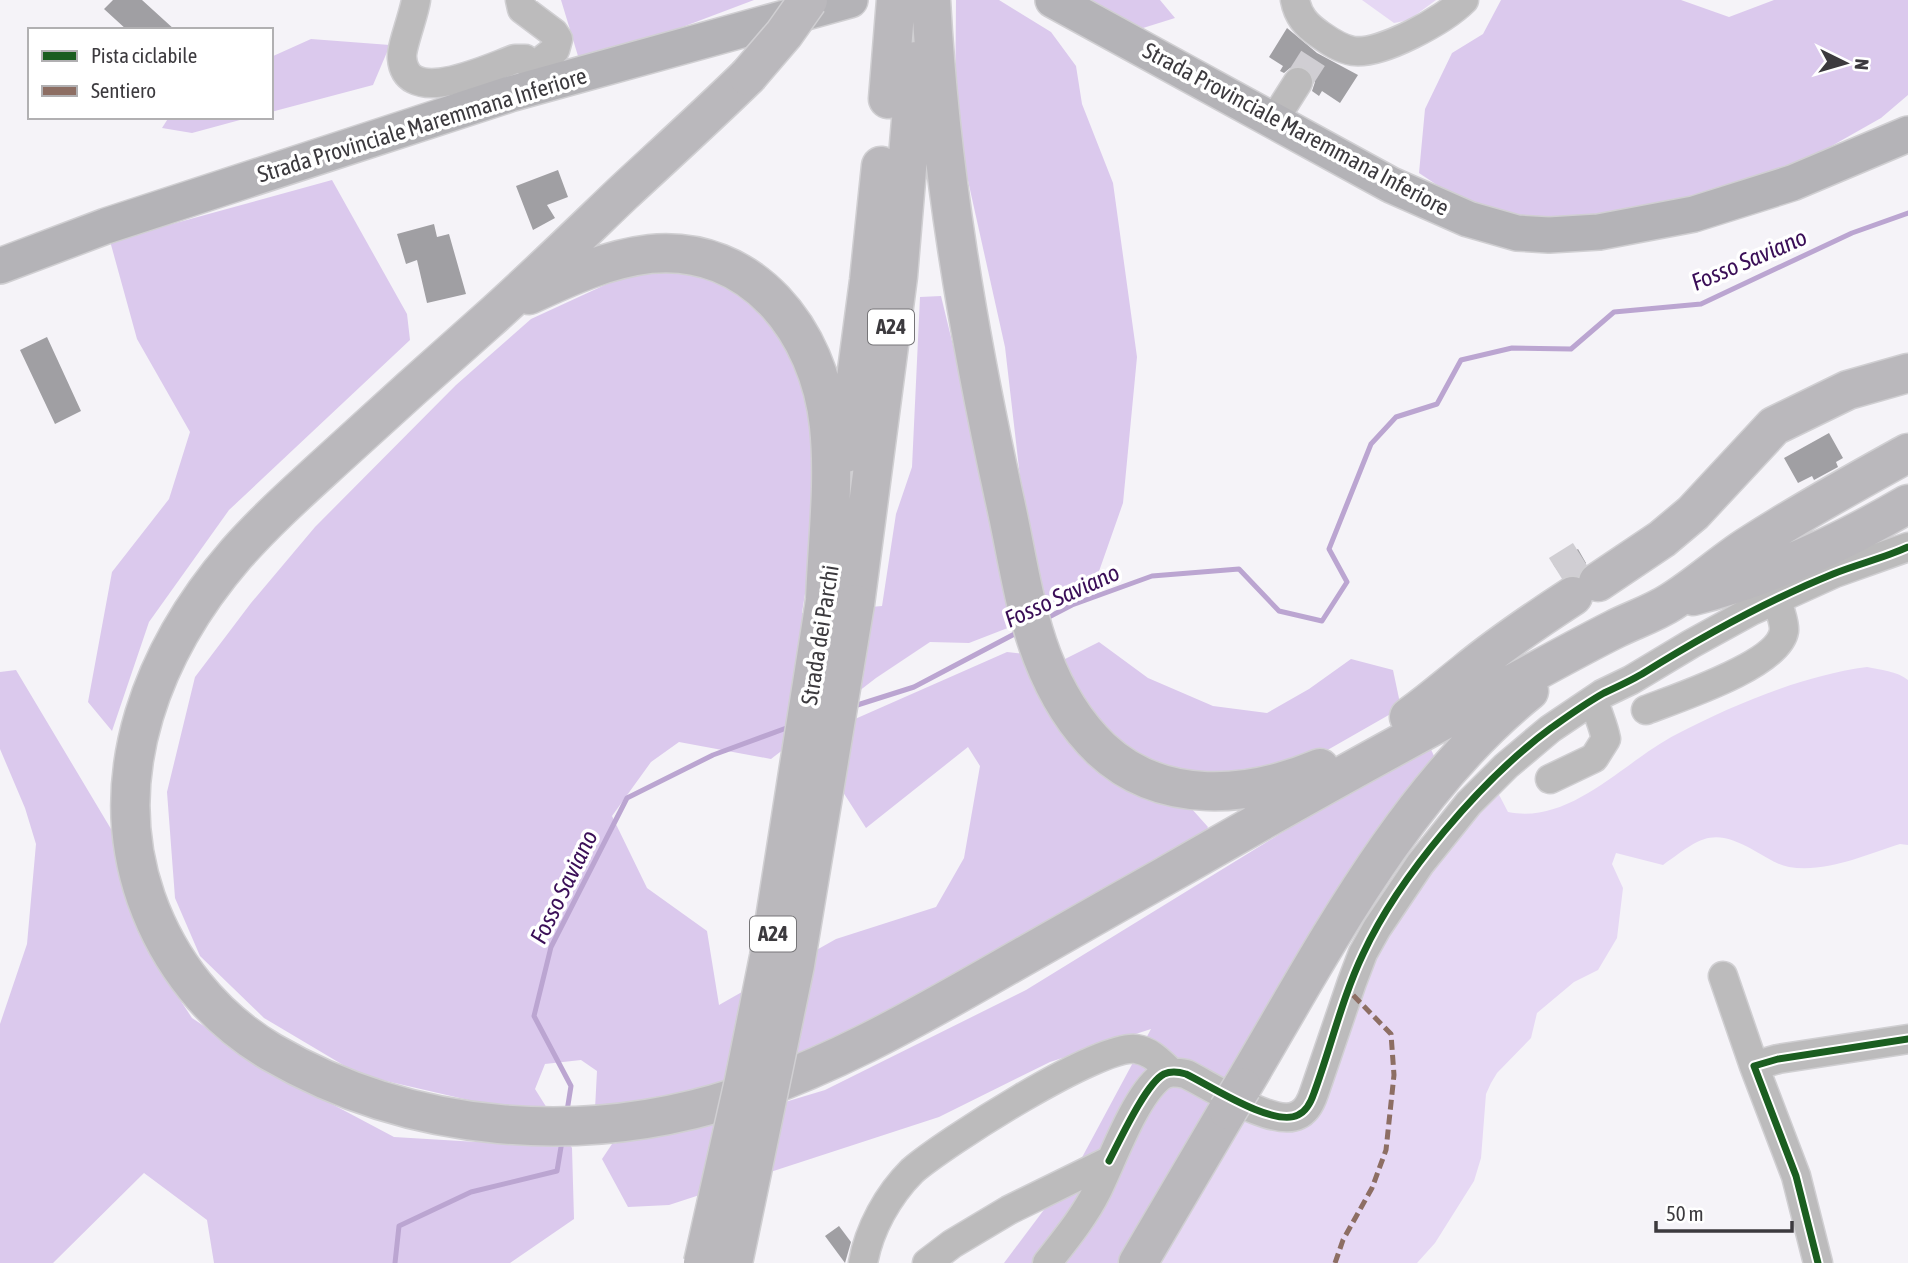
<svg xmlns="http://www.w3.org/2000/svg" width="1908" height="1263" font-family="'Asap Condensed',sans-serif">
<rect width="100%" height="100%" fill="#f5f3f8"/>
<path fill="#e6d8f4" d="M1362 0H1436L1409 20 1394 23Z
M1867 667C1880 670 1897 671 1908 680V845L1900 844C1865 855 1826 873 1789 867 1777 865 1766 857 1755 851 1711 826 1701 838 1663 865L1616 853 1612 864 1623 888 1617 938 1598 970 1574 982 1537 1013 1531 1038 1497 1073 1491 1083 1486 1094 1481 1158 1474 1181 1435 1243 1417 1263H1153L1243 1114C1274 1131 1281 1137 1315 1121L1333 1079 1370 963 1388 925 1496 789 1508 812C1571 825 1624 761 1677 734 1733 705 1804 675 1867 667Z"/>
<path fill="#dbc9ed" d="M561 0H754L656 37 578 56Z
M956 0H999L1051 32 1076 66 1082 104 1113 183 1137 357 1123 503 1097 577 1023 622 969 643 930 642 876 678 771 759 679 742 651 762 612 816 647 888 707 931 719 1005 836 939 936 907 964 858 980 766 968 747 866 828 834 778 855 719 1007 652 1026 654 1074 735 1118 786 1191 808 1208 827 1198 845 811 1056 689 1095 595 1109 597 1071 581 1060 545 1064 535 1089 572 1148 574 1219 510 1263H214L207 1220 144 1173 53 1263H0V1024L27 944 36 844 25 808 0 749V672L16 670 111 829 146 948 192 1018 279 1076 394 1137 477 1142V1102L360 1075 264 1018 200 956 175 898 167 792 195 677 251 603 315 527 456 385 531 319 633 272 688 270 718 275 749 299 796 354 823 441 816 523 802 613 882 606 896 514 912 467 920 297 941 296 1003 551 1028 546 1005 347 955 122Z
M1085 0H1160L1175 18 1143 28Z
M1501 0H1681L1729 17 1774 0H1908V95L1881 118 1821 152 1721 194 1582 220 1516 219 1455 197 1419 173 1425 109 1452 53 1483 34Z
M311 39 390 45 373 85 271 112V57Z
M169 117H251L192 133 162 128Z
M332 180 407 314 410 340 229 510 149 622 112 731 88 702 112 572 169 499 190 432 137 339 110 241Z
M1099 642 1148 678 1213 706 1267 713 1309 689 1351 659 1393 670 1401 708 1296 768 1239 782 1125 759 1071 692 1063 660Z
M1428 743 1440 769 1126 1263H1004L1079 1163 1151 1029 1050 1062 939 1117 669 1205 628 1207 602 1159 612 1144 709 1125 825 1090 1026 990Z"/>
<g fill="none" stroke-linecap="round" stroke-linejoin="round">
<path stroke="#bba5d1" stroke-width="5" d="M1045 619 1072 605 1152 576 1239 569 1279 611 1322 621 1347 582 1329 549 1371 444 1396 417 1437 404 1461 360 1512 348 1571 349 1614 312 1701 304 1852 233 1908 213
M851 707 914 687 1020 631
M567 1111 571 1086 534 1016 551 947 627 798 713 755 792 726
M395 1263 399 1226 471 1192 557 1171 562 1141"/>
</g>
<path fill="#a09fa3" d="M113 0H142L175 30H127L104 9Z
M1287 28 1317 53 1358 75 1340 103 1322 91 1319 96 1312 91 1315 82 1312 74 1307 68 1298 65 1290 68 1284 73 1280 71 1283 66 1269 57Z
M558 170 568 197 547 205 555 218 533 230 516 186Z
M434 224 437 237 449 234 466 294 427 303 417 260 406 264 397 234Z
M47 337 81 411 55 424 20 350Z
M1829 433 1843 458 1836 462 1838 467 1814 480 1812 476 1798 483 1784 458Z
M1578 549 1586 563 1578 575 1571 574 1562 577 1553 564Z
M839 1226 851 1242 845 1263 825 1236Z"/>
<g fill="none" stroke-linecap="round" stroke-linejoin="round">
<path stroke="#d0ced3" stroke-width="28" stroke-dasharray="28 14" stroke-linecap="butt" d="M1298 82 1319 49"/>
<path stroke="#d0ced3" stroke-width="38" stroke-dasharray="38 19" stroke-linecap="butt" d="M1559 574 1583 559"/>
<g stroke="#d0cfd2" stroke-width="31">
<path id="minor" d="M416 0C414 15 401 47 402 58 406 109 489 68 515 59H525L532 68
M520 0 522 9 554 33 558 39 555 50 532 68 538 84
M1295 0C1298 16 1306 25 1319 34 1329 41 1340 49 1353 51 1381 55 1444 20 1464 0
M1274 120 1298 82
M1646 710C1677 698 1779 665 1784 631 1785 621 1778 609 1778 599
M1550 779 1594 758 1606 739C1603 724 1597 713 1594 700
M1723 976 1754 1066
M863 1263C869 1229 888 1195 912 1171 943 1144 1100 1043 1136 1049 1151 1051 1160 1062 1171 1072
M927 1263 952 1244 1009 1210 1109 1161
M1047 1263C1065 1240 1084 1217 1097 1191 1112 1161 1134 1098 1160 1077 1168 1071 1176 1072 1186 1074 1209 1085 1274 1128 1298 1115 1307 1111 1311 1102 1314 1093L1352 982 1363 953 1377 928 1420 864 1469 803 1506 766 1550 729 1602 694 1631 680 1691 644 1751 611 1835 573 1908 547
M1818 1263 1796 1176 1754 1066 1778 1059 1908 1039"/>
</g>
<g stroke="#d0cfd2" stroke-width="38">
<path id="major" d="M1053 0 1391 185 1468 219 1517 233 1549 235 1599 232 1694 214 1792 183 1908 134
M0 266 106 226 510 94 850 0"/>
</g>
<g stroke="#d0cfd2" stroke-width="41">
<path id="highway" d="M931 0C940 168 968 333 1004 497 1016 549 1023 606 1042 656 1055 690 1075 724 1101 749 1162 806 1249 798 1320 768
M748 76C707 116 665 154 623 193 578 236 533 280 487 321 436 366 386 411 337 456 302 488 267 519 236 554 154 649 103 774 146 898 169 963 212 1017 271 1052 412 1134 583 1147 737 1097 827 1068 907 1023 989 976 1047 943 1106 909 1165 876 1273 814 1381 753 1491 695 1533 673 1573 650 1615 629 1633 620 1654 613 1671 602 1697 586 1721 564 1747 547 1799 513 1854 483 1908 453
M888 99 896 0
M529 295C568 277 607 259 650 254 752 244 819 331 829 426 835 483 827 543 825 601
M846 453 869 281 881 166
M1598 582 1662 539 1693 513 1774 426 1848 390 1908 373
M1693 596C1768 577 1841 543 1908 504
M855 604 898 276 916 61
M1409 717C1429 703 1446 688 1465 673 1499 645 1536 620 1573 596
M1242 1087C1322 952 1405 790 1529 691
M1138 1263 1228 1110"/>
</g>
<use href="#minor" stroke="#bcbbbc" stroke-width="28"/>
<use href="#major" stroke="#b4b3b7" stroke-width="35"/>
<use href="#highway" stroke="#bab8bc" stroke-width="38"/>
<g stroke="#d0cfd2" stroke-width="41" stroke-linecap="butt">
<path id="highway-bridge" d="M748 76 784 34 808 0
M1228 1110 1242 1087
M703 1263 744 1081 769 957 825 601
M733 1263 795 965 855 604"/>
</g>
<use href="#highway-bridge" stroke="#bab8bc" stroke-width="38"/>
<path stroke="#8d6e63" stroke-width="5" stroke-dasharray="10 5" stroke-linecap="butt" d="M1335 1263 1343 1240 1372 1188 1386 1150 1394 1075 1391 1034 1349 991"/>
<g stroke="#fff" stroke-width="11">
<path id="cycleway" d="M1109 1161C1119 1142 1146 1083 1164 1074 1171 1071 1179 1072 1186 1074 1209 1085 1274 1128 1298 1115 1307 1111 1311 1102 1314 1093 1331 1047 1342 998 1363 954 1399 876 1482 779 1551 728 1568 716 1586 703 1604 693 1617 687 1630 681 1642 674 1703 636 1766 601 1833 574 1858 564 1884 558 1908 547
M1818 1263 1796 1176 1754 1066 1778 1059 1908 1039"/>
</g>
<use href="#cycleway" stroke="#1b5e20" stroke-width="7"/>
</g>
<g text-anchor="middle" stroke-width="7" stroke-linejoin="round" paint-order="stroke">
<g fill="#fff" stroke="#767578" stroke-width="2">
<rect x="868" y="309.5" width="46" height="35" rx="5"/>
<rect x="750" y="916.5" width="46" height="35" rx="5"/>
</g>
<g font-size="21" font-weight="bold" fill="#3c3a3e">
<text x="891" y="334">A24</text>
<text x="773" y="941">A24</text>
</g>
<g font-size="23" fill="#3c3a3e" stroke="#fff">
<text transform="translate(422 125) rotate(-17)" y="8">Strada Provinciale Maremmana Inferiore</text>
<text transform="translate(1296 129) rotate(28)" y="8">Strada Provinciale Maremmana Inferiore</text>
<text transform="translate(820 635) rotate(-81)" y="8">Strada dei Parchi</text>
</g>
<g font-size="24" font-style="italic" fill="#3a0e57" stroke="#fff">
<text transform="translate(1749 260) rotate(-23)" y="8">Fosso Saviano</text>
<text transform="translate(1062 596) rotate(-24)" y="8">Fosso Saviano</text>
<text transform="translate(564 887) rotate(-64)" y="8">Fosso Saviano</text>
</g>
</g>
<rect x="28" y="28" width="245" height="91" fill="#ffffff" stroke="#b1b0b2" stroke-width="2"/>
<rect x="42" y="51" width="35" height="10" fill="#1b5e20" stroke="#b1b0b2" stroke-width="2"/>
<text x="91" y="63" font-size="21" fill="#3c3a3e">Pista ciclabile</text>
<rect x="42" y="86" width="35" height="10" fill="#8d6e63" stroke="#b1b0b2" stroke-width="2"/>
<text x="91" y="98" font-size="21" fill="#3c3a3e">Sentiero</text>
<g transform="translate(1845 63) rotate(95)" stroke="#ffffff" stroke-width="5" paint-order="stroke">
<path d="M0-5L12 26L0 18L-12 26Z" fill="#3c3a3e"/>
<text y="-10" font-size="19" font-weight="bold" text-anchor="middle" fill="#3c3a3e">N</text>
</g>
<path d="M1656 1221v10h136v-10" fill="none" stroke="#3c3a3e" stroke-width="3.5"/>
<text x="1666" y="1221" font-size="21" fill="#3c3a3e" stroke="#ffffff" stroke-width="5" paint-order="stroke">50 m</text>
</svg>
